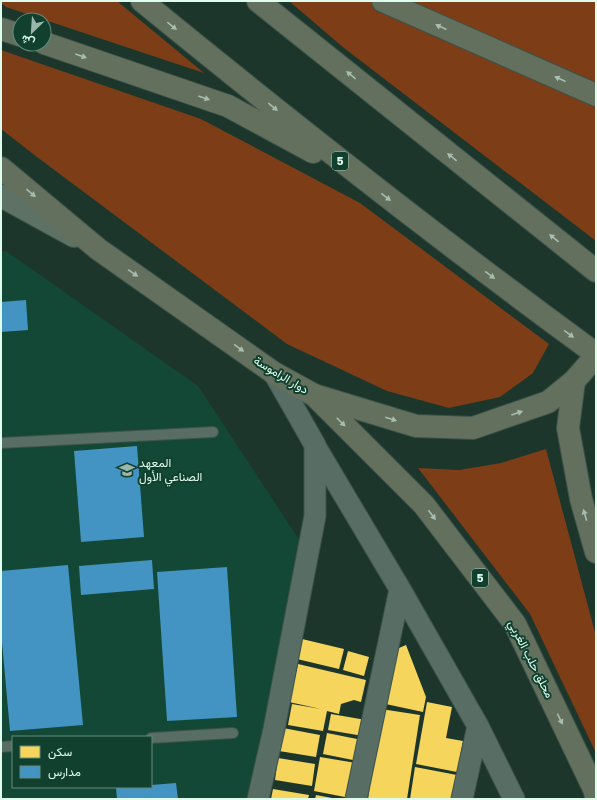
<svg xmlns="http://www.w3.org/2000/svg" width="597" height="800" font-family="'Golos Text',Vazirmatn,sans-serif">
<rect width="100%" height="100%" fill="#1c362c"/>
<path fill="#144836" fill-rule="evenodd" d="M6 251 198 386 308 553 249 799H1V252ZM13 737H151V787H13Z"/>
<path fill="#7d3d16" d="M1 1H117L204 73 6 7 1 3Z
M289 1H596V241L344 48Z
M1 50 201 119 360 203 549 344 533 373 500 397 449 408 387 391 287 344 37 157 1 129Z
M546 449 596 636V753L530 614 418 468 459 470 501 463Z"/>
<path fill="#f6d55c" d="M302 639 344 649 339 669 297 659Z
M406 645 426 697 423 712 381 703 392 651Z
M348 651 369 657 364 676 343 670Z
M298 664 366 680 361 702 354 700 341 704 339 714 327 711 323 731 288 725 292 704 321 709 289 702Z
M427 702 452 707 446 738 463 741 457 772 416 764Z
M381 709 420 715 407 799H368Z
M331 714 366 720 363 736 328 730Z
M283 728 320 735 316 757 279 751Z
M327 733 362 740 358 761 323 754Z
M320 757 356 763 350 798 314 791Z
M278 758 315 764 312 786 275 780Z
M415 767 457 775 452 799H410Z
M273 789 309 795 308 799H271Z
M316 795 332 798V799H315Z"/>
<path fill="#4393c3" d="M26 300 28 330 1 332V302Z
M137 446 144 537 81 542 74 451Z
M152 560 154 589 81 595 79 566Z
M68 565 83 725 10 731 1 631V571Z
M227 567 237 717 167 721 157 572Z
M176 783 178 799H117L116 787H151V785Z"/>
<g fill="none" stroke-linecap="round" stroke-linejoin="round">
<g stroke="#3d5249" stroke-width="12">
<path id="lane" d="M1 443 213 432
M151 738 233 733
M1 747 13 746"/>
</g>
<g stroke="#3d5249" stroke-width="23">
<path id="street" d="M315 446 400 589 478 726 514 799
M258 799 274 729 315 516V445L274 373
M356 799 400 589
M462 799 478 726"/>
</g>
<g stroke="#3d5249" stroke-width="24">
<path id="secondary" d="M1 196 74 236"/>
</g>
<g stroke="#3d5249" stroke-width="24">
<path id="highway" d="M142 1C290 122 441 241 596 354
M258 1 596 271
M383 1 596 95
M1 29 20 35
M44 43 228 106 313 152
M1 168 98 249 274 373 314 395 416 426 473 428 548 402 574 381 596 356
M574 381 568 428 581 499 596 552
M316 397 424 505 515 624 594 789 596 796"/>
</g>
<use href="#lane" stroke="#586d64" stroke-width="10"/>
<use href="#street" stroke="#586d64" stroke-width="21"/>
<use href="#secondary" stroke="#5d7164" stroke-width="22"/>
<use href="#highway" stroke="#63705e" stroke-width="22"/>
</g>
<defs><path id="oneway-solid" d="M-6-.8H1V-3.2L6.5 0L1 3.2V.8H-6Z"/></defs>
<g fill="#a7beae">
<use href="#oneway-solid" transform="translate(172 26) rotate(39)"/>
<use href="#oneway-solid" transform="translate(441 27) rotate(-156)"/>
<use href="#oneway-solid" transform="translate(81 56) rotate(19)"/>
<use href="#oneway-solid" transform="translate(351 75) rotate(-141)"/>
<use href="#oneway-solid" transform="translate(560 79) rotate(-156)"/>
<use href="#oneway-solid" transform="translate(204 98) rotate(19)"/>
<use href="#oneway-solid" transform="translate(273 107) rotate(39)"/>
<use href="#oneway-solid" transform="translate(452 157) rotate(-141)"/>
<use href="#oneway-solid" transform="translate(31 193) rotate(40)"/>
<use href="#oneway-solid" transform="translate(386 197) rotate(37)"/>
<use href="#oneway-solid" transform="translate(554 238) rotate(-141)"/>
<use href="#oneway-solid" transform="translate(133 273) rotate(35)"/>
<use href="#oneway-solid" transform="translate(490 275) rotate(37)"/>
<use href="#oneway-solid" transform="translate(569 334) rotate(36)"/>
<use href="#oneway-solid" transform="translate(239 348) rotate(36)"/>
<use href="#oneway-solid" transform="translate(517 413) rotate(-19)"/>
<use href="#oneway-solid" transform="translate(391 419) rotate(17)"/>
<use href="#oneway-solid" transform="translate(341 422) rotate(45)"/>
<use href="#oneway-solid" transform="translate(432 515) rotate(53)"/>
<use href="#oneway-solid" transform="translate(585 515) rotate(-106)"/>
<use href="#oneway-solid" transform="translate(560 719) rotate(64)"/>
</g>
<defs>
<g id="university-bare" transform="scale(1.2)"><path d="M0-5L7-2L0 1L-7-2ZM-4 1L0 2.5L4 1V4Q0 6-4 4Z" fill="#9bb7ab" stroke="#11402f" stroke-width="2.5" paint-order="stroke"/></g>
</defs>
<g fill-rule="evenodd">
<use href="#university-bare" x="127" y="470"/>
</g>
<g text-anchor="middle" stroke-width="4" stroke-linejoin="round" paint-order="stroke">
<g fill="#11402f" stroke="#a1c4b5" stroke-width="1">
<rect x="332" y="152" width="16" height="18" rx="3"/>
<rect x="472" y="569" width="16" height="18" rx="3"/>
</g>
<g font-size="11" font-weight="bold" fill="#dffdef">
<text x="340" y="165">5</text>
<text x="480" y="582">5</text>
</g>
<g font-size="12" fill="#dffdef" stroke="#11402f">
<text transform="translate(281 375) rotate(31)" y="4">دوار الراموسة</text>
<text transform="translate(531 659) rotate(63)" y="4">محلق حلب الغربي</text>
</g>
<g font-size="12" fill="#dffdef" stroke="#11402f" text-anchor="start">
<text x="139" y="467">المعهد<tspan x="139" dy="14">الصناعي الأول</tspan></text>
</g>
</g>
<rect width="597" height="800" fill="none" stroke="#dffdef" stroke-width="4"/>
<rect x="12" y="736" width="140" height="52" fill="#11402f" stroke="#638c7c"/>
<rect x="20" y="746" width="20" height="12" fill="#f6d55c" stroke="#638c7c"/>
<text x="48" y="756" font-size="12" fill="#dffdef">سكن</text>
<rect x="20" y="766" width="20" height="12" fill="#4393c3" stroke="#638c7c"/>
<text x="48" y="776" font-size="12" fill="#dffdef">مدارس</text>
<g transform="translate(32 32) rotate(205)"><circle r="19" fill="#11402f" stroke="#638c7c"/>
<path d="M0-3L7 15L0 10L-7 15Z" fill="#9bb7ab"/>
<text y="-6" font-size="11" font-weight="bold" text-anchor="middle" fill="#dffdef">ش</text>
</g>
</svg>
